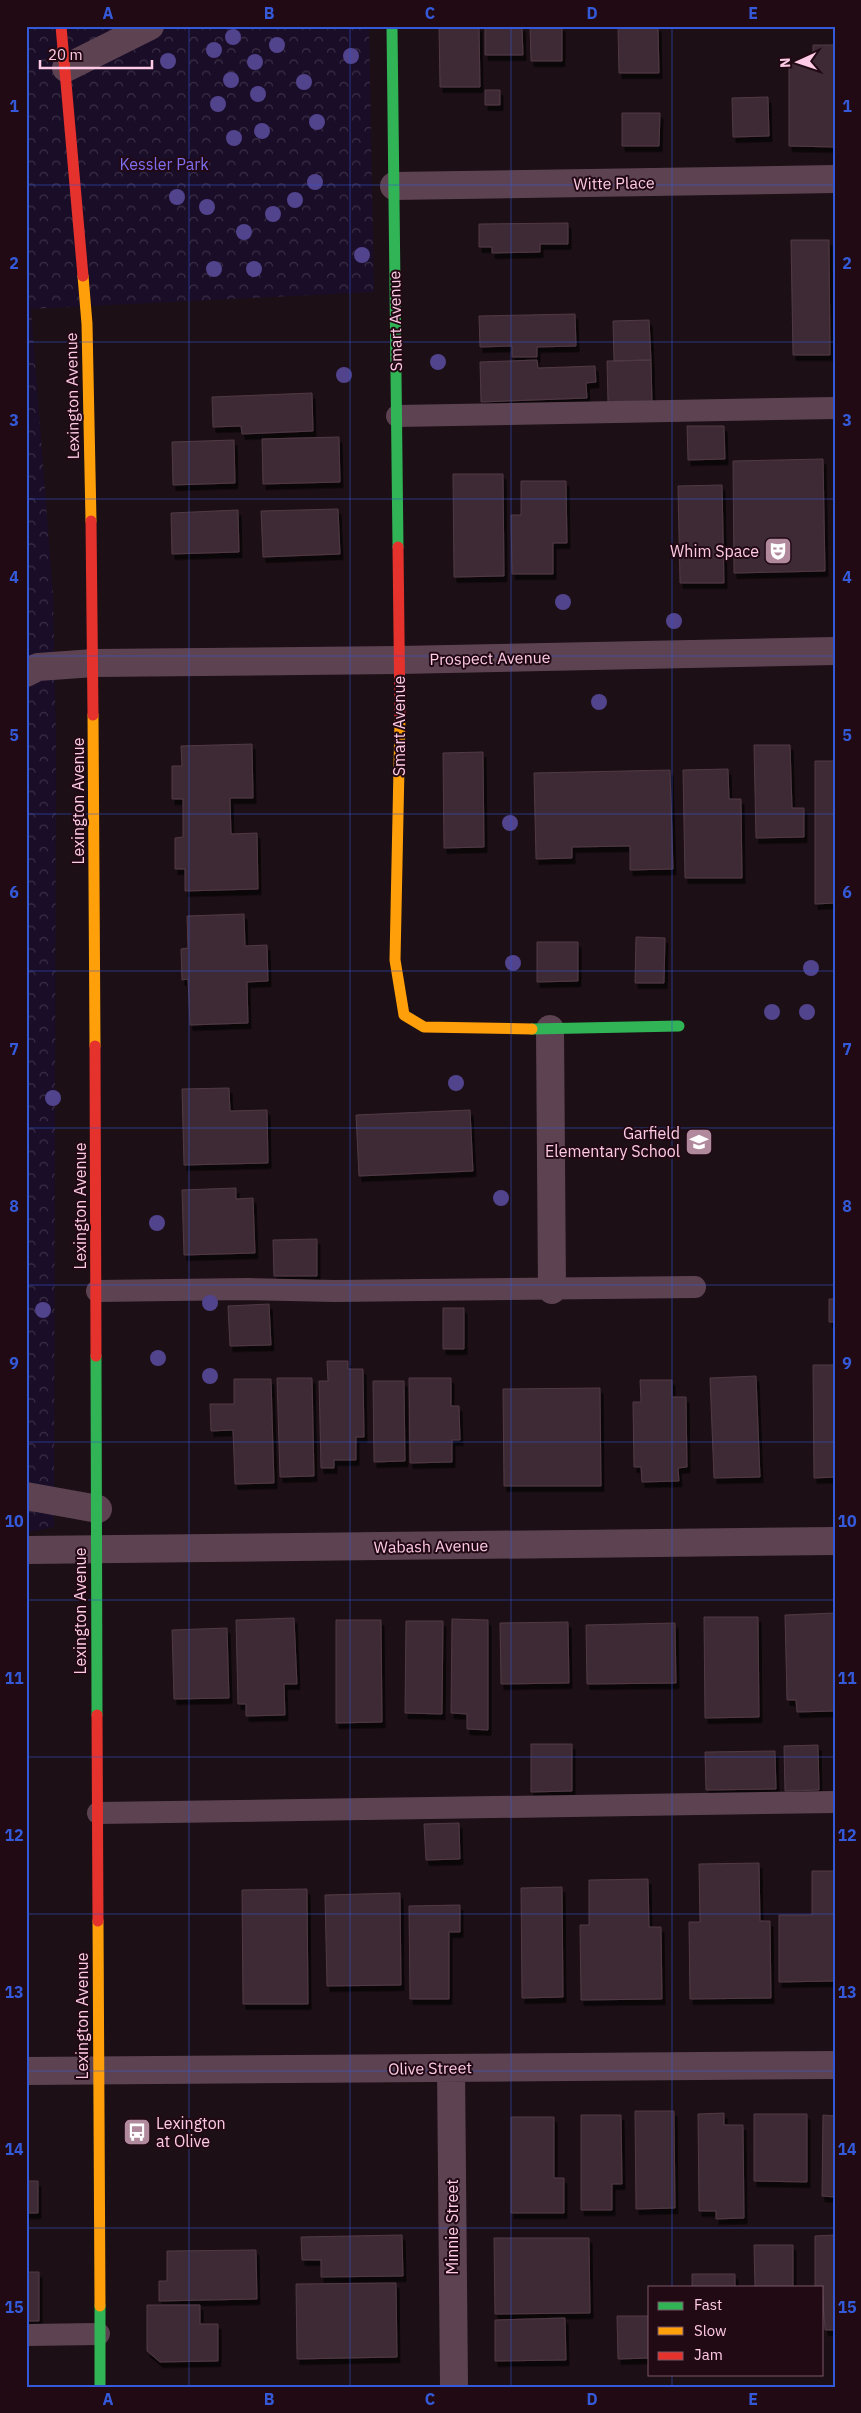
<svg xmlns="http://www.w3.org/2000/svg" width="861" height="2413" font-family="'IBM Plex Sans',sans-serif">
<defs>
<pattern id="park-crowns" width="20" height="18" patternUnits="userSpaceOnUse" patternTransform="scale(1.25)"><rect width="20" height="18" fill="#190d28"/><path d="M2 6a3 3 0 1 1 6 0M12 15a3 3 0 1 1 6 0" fill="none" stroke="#3c2f47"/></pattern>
<filter id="shadow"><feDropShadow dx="3" dy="5.5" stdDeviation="0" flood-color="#0009"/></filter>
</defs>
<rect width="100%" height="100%" fill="#1c0f15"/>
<path fill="url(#park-crowns)" d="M26 26H369L374 292 31 309 53 594 56 739 54 1527 26 1533Z"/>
<path fill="#3e2c35" stroke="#513944" filter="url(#shadow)" d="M439 26H479L480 87H440Z
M485 26H522L523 55H485Z
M530 26H562V61H531Z
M618 26H658L659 73H619Z
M813 45H835V147L789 146V63H813Z
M485 90H500V105H485Z
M768 97 769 136 733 137 732 98Z
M622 113H660L659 146H622Z
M568 223V244H540V252L492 253V247H479V224Z
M791 240H829L830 355H793Z
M575 314 576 346 537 347V357H512V346L480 347 479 316Z
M649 320 651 360 614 361 613 321Z
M537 360 538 368 595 366 596 382 586 383 587 398 481 402 480 362Z
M651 360 652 403H608L607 361Z
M312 393 313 431 242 434 241 426 213 427 212 397Z
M687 426H724L725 459 688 460Z
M339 437 340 482 263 484 262 439Z
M234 440 235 483 173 485 172 442Z
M823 459 825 571 734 573 733 461Z
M453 474H503L504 576 454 577Z
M521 481H566L567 543H553V574H512L511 515H521Z
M722 485 724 583H680L678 486Z
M338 509 340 554 263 557 261 511Z
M238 510 239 552 172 554 171 513Z
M252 744 253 798H230L231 834 257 833 258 889 185 891V869H175V838L183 837V799H172V766H182L181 746Z
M754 745H790L792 808H804V837L756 838Z
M483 752 484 847 444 848 443 753Z
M815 761H835V903L815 904Z
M728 769 729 799H741L742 878H685L683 770Z
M670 770 673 869 630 870V846L572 847V858L536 859 534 773Z
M244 914 245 946 267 945 268 981 247 982 248 1023 190 1025 188 979 182 980 181 949 188 948 187 916Z
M636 937 665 938 664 983H635Z
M537 942H578V981L537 982Z
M229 1088 230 1111 267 1110 268 1163 184 1165 182 1089Z
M470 1110 473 1171 359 1176 356 1115Z
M236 1188V1199L253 1198 255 1253 184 1255 182 1190Z
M317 1239V1276H274L273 1240Z
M829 1299H835V1322H829Z
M269 1304 271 1345 230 1346 228 1306Z
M443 1308H464V1349H443Z
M327 1361H348V1369H363L364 1437H356V1460H334V1468H321L319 1381H328Z
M813 1365H835V1477L814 1478Z
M756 1376 760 1477 714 1478 710 1378Z
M277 1378H312L314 1476 280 1477Z
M409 1378H451V1406H459L460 1440H452V1462L410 1463Z
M234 1379H271L274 1483 235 1484 233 1430 211 1431 210 1404H234Z
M640 1380H672V1397H686L687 1467 678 1468 679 1481 642 1482 641 1467H634L633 1402H641Z
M373 1381H404L405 1461 374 1462Z
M600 1388 601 1486H504L503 1389Z
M835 1613V1711L797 1712 796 1700H787L785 1615Z
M704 1617H758L759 1717 705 1718Z
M294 1618 297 1684H284L285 1715 246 1716V1704H238L236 1620Z
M452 1619 488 1620V1730L467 1729V1714L451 1713Z
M336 1620H381L382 1722 336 1723Z
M406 1621H443L442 1714 405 1713Z
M568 1622 569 1683 501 1684 500 1623Z
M675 1623 676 1683 587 1684 586 1625Z
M227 1628 229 1698 174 1699 172 1630Z
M531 1744H572V1791L531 1792Z
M818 1745 819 1790 785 1791 784 1746Z
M775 1751 776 1789 706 1790 705 1752Z
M459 1823 460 1859 426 1860 424 1824Z
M759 1863 760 1921H770L771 1998 690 1999 689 1922H700L699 1864Z
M812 1871H835V1981L779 1982V1915H812Z
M648 1879 649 1927H661L662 1999 581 2000 580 1925H589V1880Z
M562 1887 563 1997 522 1998 521 1888Z
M307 1889 308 2004H243L242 1890Z
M400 1893 401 1985 327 1986 325 1895Z
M460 1905V1932H449V1999H410L409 1906Z
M635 2111H674L675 2208 636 2209Z
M724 2113V2125H743L744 2218 716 2219V2211H699L698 2114Z
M754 2114H807V2182L754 2181Z
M581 2115H621L622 2184H612V2210H581Z
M823 2115 835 2116V2197L822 2196Z
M511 2117H554V2178H564V2213H511Z
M26 2181H38V2213H26Z
M402 2235 403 2276 321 2277V2260H302L301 2237Z
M835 2235V2330H825L822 2287H815V2236Z
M494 2238H589L590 2313 495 2314Z
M754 2245H793V2287H755Z
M256 2250 257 2299 159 2301V2281H167V2251Z
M26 2272H39V2321H26Z
M692 2274H735V2287H692Z
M396 2283 397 2357 297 2359 296 2284Z
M147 2305H200V2324H218V2361L160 2362 147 2351Z
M617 2316H650V2358L618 2359Z
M565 2318 566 2360 495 2361V2320Z"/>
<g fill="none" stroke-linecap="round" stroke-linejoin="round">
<path stroke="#5d4352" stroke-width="22" d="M397 416 835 408
M97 1291 248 1289 335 1291 695 1287
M98 1813 835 1802
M26 2335 99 2334"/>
<path stroke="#5d4352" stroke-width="28" d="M66 68 150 26
M394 186 835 179
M26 673 38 667 94 663 399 660 835 651
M550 1029 552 1290
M26 1496 98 1509
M26 1550 835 1541
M451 2068 454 2387
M26 2071 835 2065"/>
<path stroke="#30b455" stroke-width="11" d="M392 26 398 547
M532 1029 679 1026
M96 1356 97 1715
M100 2306V2387"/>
<path stroke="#ff9f0a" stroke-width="11" d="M83 276 87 324 91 521
M93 715 95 1046
M400 719 395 960 404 1015 424 1027 532 1029
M98 1921 100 2306"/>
<path stroke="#e5322d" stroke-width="11" d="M61 26 83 276
M91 521 93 715
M398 547 400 719
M95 1046 96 1356
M97 1715 98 1921"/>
</g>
<g fill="#52438d">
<circle cx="233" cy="37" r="8"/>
<circle cx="277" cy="45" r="8"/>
<circle cx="214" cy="50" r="8"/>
<circle cx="351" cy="56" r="8"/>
<circle cx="168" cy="61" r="8"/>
<circle cx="255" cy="62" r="8"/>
<circle cx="231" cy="80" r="8"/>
<circle cx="304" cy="82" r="8"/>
<circle cx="258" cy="94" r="8"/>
<circle cx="218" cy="104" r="8"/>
<circle cx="317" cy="122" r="8"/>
<circle cx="262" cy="131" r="8"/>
<circle cx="234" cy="138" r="8"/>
<circle cx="315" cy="182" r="8"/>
<circle cx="177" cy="197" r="8"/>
<circle cx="295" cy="200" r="8"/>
<circle cx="207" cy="207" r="8"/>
<circle cx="273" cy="214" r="8"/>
<circle cx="244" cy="232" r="8"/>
<circle cx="362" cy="255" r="8"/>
<circle cx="214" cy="269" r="8"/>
<circle cx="254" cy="269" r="8"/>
<circle cx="438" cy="362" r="8"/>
<circle cx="344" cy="375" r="8"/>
<circle cx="563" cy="602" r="8"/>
<circle cx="674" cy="621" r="8"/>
<circle cx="599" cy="702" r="8"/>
<circle cx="510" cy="823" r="8"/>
<circle cx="513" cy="963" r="8"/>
<circle cx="811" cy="968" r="8"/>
<circle cx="772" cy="1012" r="8"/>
<circle cx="807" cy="1012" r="8"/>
<circle cx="456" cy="1083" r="8"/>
<circle cx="53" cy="1098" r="8"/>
<circle cx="501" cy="1198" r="8"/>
<circle cx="157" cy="1223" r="8"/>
<circle cx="210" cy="1303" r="8"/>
<circle cx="43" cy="1310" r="8"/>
<circle cx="158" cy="1358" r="8"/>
<circle cx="210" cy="1376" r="8"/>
</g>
<path fill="none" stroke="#345ad9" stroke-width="1" stroke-opacity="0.55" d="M189 26V2387M350 26V2387M511 26V2387M672 26V2287M26 185H835M26 342H835M26 499H835M26 656H835M26 814H835M26 971H835M26 1128H835M26 1285H835M26 1442H835M26 1600H835M26 1757H835M26 1914H835M26 2071H835M26 2228H835M672 2374V2387"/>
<defs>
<g id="theatre-square" transform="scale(1.4375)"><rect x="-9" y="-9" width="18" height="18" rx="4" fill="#b0899c" stroke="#210a14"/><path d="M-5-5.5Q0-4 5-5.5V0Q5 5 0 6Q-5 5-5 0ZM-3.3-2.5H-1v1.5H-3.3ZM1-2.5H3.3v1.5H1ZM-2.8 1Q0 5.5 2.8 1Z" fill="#fff"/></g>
<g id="school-square" transform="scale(1.4375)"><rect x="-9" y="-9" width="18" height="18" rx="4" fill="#b0899c" stroke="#210a14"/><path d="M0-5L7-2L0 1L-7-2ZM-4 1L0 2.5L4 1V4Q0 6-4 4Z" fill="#fff"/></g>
<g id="bus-square" transform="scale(1.4375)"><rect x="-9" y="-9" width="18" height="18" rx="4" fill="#b0899c" stroke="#210a14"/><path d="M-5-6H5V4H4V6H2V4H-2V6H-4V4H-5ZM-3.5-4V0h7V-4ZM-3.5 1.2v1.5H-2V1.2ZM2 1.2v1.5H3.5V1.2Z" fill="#fff"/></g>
</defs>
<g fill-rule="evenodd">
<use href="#theatre-square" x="778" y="551"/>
<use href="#school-square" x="699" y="1142"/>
<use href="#bus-square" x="137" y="2132"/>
</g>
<g text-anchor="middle" stroke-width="4" stroke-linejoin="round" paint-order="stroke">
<g font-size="16" fill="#7f6ef0" stroke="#210a14">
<text x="164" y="170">Kessler Park</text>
</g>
<g font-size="16" fill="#ffcae5" stroke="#210a14">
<text transform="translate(614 183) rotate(-1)" y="6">Witte Place</text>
<text transform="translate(395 321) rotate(-91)" y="6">Smart Avenue</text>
<text transform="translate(72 396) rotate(-91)" y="6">Lexington Avenue</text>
<text transform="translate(490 658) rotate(-1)" y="6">Prospect Avenue</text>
<text transform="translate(399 726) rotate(-90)" y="6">Smart Avenue</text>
<text transform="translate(78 801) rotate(-90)" y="6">Lexington Avenue</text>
<text transform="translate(80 1206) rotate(-90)" y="6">Lexington Avenue</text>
<text transform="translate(431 1546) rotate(-1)" y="6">Wabash Avenue</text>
<text transform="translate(80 1611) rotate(-90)" y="6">Lexington Avenue</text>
<text transform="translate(82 2016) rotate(-90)" y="6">Lexington Avenue</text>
<text transform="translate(430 2068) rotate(-1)" y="6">Olive Street</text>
<text transform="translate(452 2227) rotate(-90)" y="6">Minnie Street</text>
</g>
<g font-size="16" fill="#ffcae5" stroke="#210a14" text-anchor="end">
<text x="759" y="557">Whim Space</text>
<text x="680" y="1139">Garfield<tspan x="680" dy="18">Elementary School</tspan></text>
<text x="156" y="2129" text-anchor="start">Lexington<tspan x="156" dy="18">at Olive</tspan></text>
</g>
</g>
<rect width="861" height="2413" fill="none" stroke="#210a14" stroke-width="55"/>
<rect x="648" y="2286" width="175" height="90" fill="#210a14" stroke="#7a5768"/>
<rect x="658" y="2302" width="25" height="8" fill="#30b455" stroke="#7a5768"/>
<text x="694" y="2310" font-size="15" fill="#ffcae5">Fast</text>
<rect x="658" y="2327" width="25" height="8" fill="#ff9f0a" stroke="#7a5768"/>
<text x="694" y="2336" font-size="15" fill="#ffcae5">Slow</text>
<rect x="658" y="2352" width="25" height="8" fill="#e5322d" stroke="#7a5768"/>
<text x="694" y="2360" font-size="15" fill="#ffcae5">Jam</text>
<g transform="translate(798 62) rotate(267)" stroke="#210a14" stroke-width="4" paint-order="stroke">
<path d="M0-4L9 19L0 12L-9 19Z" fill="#ffcae5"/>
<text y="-8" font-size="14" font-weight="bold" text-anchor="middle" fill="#ffcae5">N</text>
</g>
<path d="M40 60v8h112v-8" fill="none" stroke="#ffcae5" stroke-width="2.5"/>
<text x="48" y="60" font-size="15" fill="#ffcae5" stroke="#210a14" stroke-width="4" paint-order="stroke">20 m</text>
<rect x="28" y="28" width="806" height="2358" fill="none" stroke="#345ad9" stroke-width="2"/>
<g font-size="16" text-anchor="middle" font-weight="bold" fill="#345ad9">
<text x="108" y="19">A</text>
<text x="269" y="19">B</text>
<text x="430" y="19">C</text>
<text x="592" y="19">D</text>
<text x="753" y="19">E</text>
<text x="14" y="112">1</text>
<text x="847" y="112">1</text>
<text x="14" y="269">2</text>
<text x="847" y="269">2</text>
<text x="14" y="426">3</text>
<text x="847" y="426">3</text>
<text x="14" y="583">4</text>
<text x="847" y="583">4</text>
<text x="14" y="741">5</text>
<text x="847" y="741">5</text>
<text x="14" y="898">6</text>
<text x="847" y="898">6</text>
<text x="14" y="1055">7</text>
<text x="847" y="1055">7</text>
<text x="14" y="1212">8</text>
<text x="847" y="1212">8</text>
<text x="14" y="1369">9</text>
<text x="847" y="1369">9</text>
<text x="14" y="1527">10</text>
<text x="847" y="1527">10</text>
<text x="14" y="1684">11</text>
<text x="847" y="1684">11</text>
<text x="14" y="1841">12</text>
<text x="847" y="1841">12</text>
<text x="14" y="1998">13</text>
<text x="847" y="1998">13</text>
<text x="14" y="2155">14</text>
<text x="847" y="2155">14</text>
<text x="14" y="2313">15</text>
<text x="847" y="2313">15</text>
<text x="108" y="2405">A</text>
<text x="269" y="2405">B</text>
<text x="430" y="2405">C</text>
<text x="592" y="2405">D</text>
<text x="753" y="2405">E</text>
</g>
</svg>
